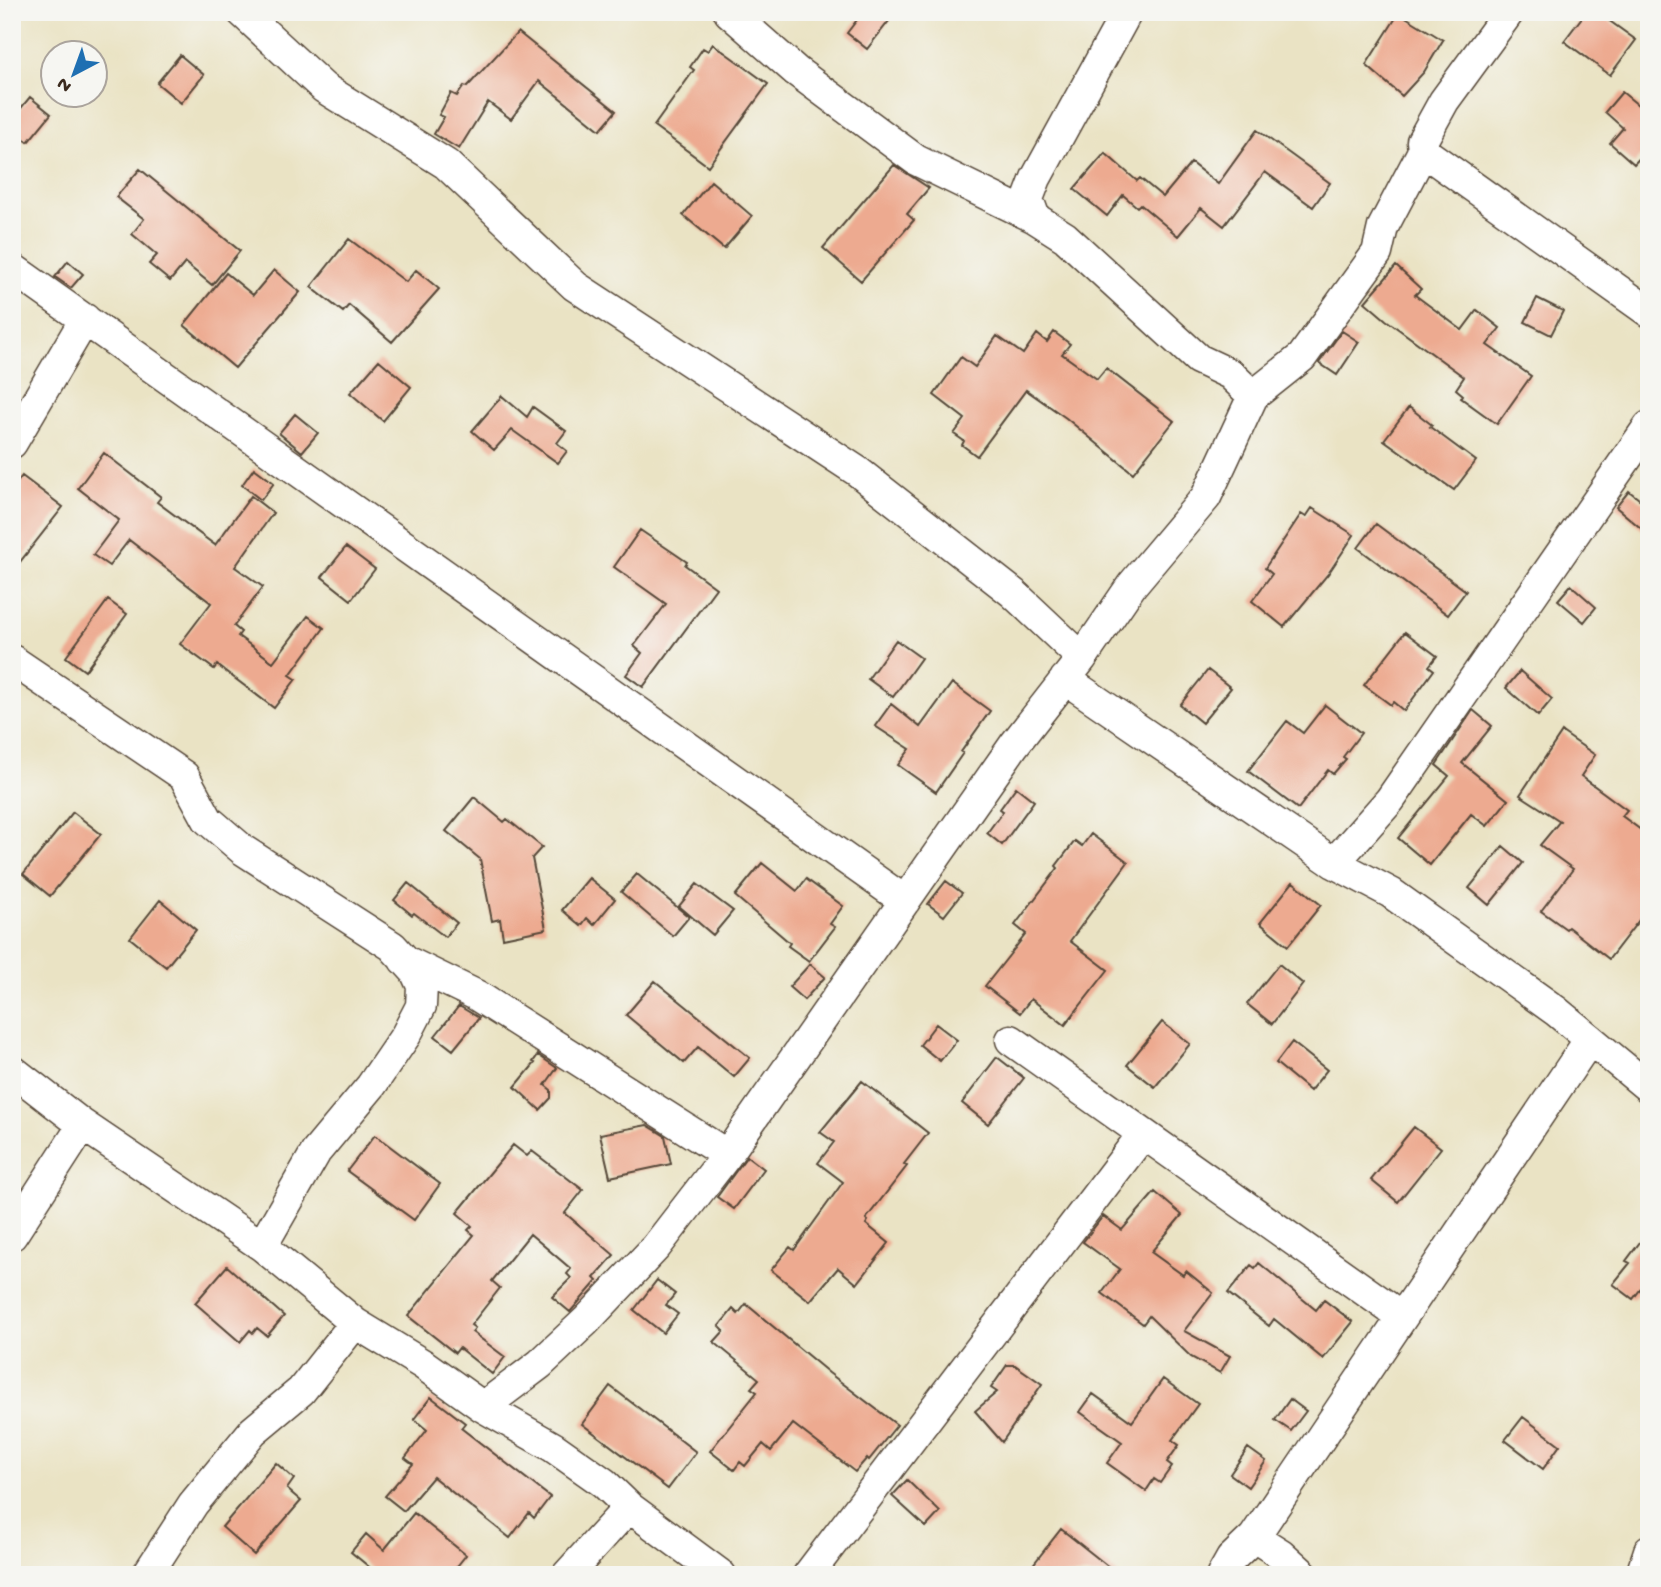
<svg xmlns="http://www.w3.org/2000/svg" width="1661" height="1587" font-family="'Gochi Hand',sans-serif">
<rect width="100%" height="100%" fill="#f6f6f2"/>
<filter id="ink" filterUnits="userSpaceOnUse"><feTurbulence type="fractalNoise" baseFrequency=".0143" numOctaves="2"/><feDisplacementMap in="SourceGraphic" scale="14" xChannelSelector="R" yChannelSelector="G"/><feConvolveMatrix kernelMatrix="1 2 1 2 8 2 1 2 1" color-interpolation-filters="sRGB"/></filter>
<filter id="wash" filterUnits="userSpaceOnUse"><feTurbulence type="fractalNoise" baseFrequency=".00686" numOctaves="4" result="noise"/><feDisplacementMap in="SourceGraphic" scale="28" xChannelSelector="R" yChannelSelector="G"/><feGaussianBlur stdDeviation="1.57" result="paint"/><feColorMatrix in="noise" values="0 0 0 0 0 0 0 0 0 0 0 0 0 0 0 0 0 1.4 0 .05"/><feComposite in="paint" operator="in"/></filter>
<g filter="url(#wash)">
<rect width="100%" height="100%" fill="#eae3c4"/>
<g id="blocks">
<path fill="#edaa90" d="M863 12H896L867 49 847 33Z
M1586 12H1597L1636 40 1610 75 1564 41Z
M1399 13 1443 40 1424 72 1402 96 1366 65Z
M518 32 616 111 600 130 539 81 511 119 488 102 459 149 434 134 444 117 439 115 451 93 457 96 464 86 467 87Z
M713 44 768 84 708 166 654 126 694 70 690 67 703 48 708 51Z
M180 55 204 75 181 103 157 83Z
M1622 92 1649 114V148L1634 164 1610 143 1623 128 1605 112Z
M30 97 51 114 28 142 12 129V119Z
M1257 130 1330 183 1313 207 1265 172 1224 226 1201 208 1178 236 1140 204 1137 207 1123 195 1107 216 1074 189 1105 153 1137 181 1140 178 1163 197 1191 163 1218 184Z
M894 165 929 188 907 214 914 220 861 281 823 248Z
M140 169 240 251 212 285 185 263 170 281 149 264 157 255 132 234 144 219 116 197Z
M711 181 752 216 724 249 683 215Z
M349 239 406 282 416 270 439 289 392 342 349 305 343 312 311 287Z
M68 261 83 274 71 288 55 277Z
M1396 266 1421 289 1415 295 1462 330 1477 310 1500 328 1487 345 1531 376 1497 424 1461 398 1463 395 1456 389 1464 377 1386 320 1365 302Z
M274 270 300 292 235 368 184 325 226 273 253 295Z
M1537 298 1563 311 1551 335 1525 322Z
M1342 331 1359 342 1337 375 1319 363Z
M1054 332 1070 344 1062 354 1097 379 1106 368 1174 421 1133 473 1066 418 1026 390 977 456 962 445 964 441 954 434 965 419 934 395 961 357 975 367 997 336 1023 354 1037 334 1047 342Z
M379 360 411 387 383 421 350 393Z
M502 396 527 417 533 407 566 431 557 443 567 451 558 463 512 430 494 450 472 431Z
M1409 407 1432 425 1430 427 1476 461 1454 490 1384 440Z
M295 414 318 433 302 452 279 433Z
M104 453 161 497 157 502 215 545 251 496 273 513 235 567 263 587 234 626 241 632 238 636 273 662 308 616 324 628 290 675 296 679 274 708 217 665 214 669 180 644 211 603 129 540 109 566 93 555 119 520 78 488Z
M254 468 274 483 261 500 242 485Z
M22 476 63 507 12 572V489Z
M1629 491 1649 507V535L1616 507Z
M1312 508 1354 535 1328 574 1284 627 1252 601 1272 574 1265 568 1301 514 1306 517Z
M1376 524 1466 591 1448 615 1358 548Z
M640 530 687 562 685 565 716 588 643 687 626 675 642 653 634 646 666 604 614 567Z
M346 547 375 569 351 600 322 577Z
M1571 585 1596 607 1584 622 1558 600Z
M108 600 127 614 85 671 66 657Z
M1405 632 1437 656 1429 666 1434 670 1404 711 1393 702 1391 705 1364 685Z
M896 640 921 658 893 697 868 679Z
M1208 670 1231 688 1202 723 1180 705Z
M1520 671 1552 699 1538 716 1506 688Z
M952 683 990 711 961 752 963 753 936 792 898 765 910 749 875 726 891 704 920 727Z
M1325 705 1361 733 1343 757 1346 759 1333 774 1328 770 1298 809 1248 771 1287 721 1303 733Z
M1473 710 1492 726 1462 763 1508 800 1487 826 1471 814 1430 865 1398 838 1449 776 1436 765Z
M1562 732 1595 755 1581 776 1627 810 1622 816 1649 836V907L1609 959 1568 927 1566 929 1541 911 1573 869 1540 845 1560 821 1520 795Z
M1016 787 1034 801 1002 845 987 833 1003 811 1000 809Z
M474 797 504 822 507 819 542 847 532 858 546 929 503 938 500 919 492 921 480 859 446 831Z
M73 812 101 834 50 896 23 874Z
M1091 834 1128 862 1070 941 1108 970 1065 1025 1031 999 1020 1013 985 986 1026 934 1015 925 1058 868 1056 866 1075 841 1082 846Z
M1503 846 1523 863 1489 905 1469 888Z
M762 863 797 891 806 879 843 906 830 924 835 927 809 961 788 946 790 943 735 896Z
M637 874 689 917 673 936 621 892Z
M589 878 615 899 594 925 587 918 581 926 562 910Z
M946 881 962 893 944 916 928 904Z
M1293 882 1321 905 1288 946 1260 923Z
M408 883 457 923 445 937 414 913 412 915 394 900Z
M697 884 733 911 713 935 679 906Z
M160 900 196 930 166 967 130 938Z
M810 964 825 977 804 1000 789 987Z
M1279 964 1303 984 1272 1024 1247 1004Z
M655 981 750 1058 734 1077 698 1047 684 1063 626 1015Z
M459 1006 479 1018 453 1050 435 1036Z
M1162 1022 1190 1044 1155 1087 1127 1065Z
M936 1024 957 1040 940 1061 920 1045Z
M1292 1042 1327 1070 1310 1091 1276 1063Z
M538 1055 557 1068 545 1085 551 1090V1098L540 1110 515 1087 535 1063 533 1062Z
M997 1057 1024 1078 988 1124 962 1103Z
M862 1081 928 1133 904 1164 907 1166 866 1219 868 1221 866 1224 889 1243 857 1284 838 1268 810 1301 771 1270 790 1247 794 1250 843 1182 818 1163 834 1142 820 1132Z
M647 1125 665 1136 671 1164 610 1177 600 1134Z
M1414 1127 1441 1148 1398 1202 1371 1180Z
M375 1135 440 1184 414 1220 347 1171Z
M513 1145 527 1156 532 1151 583 1190 565 1213 614 1255 594 1278 597 1281 570 1312 552 1297 571 1278 567 1274 571 1269 530 1234 492 1281 500 1288 471 1325 475 1328 472 1332 505 1357 492 1374 459 1348 455 1353 408 1316 474 1235 468 1230 472 1226 457 1213Z
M747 1156 764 1169 734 1209 717 1197Z
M1155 1192 1182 1215 1151 1252 1183 1275 1186 1271 1213 1293 1184 1331 1230 1356 1220 1373 1191 1357 1149 1316 1143 1324 1102 1293 1120 1269 1083 1242 1103 1216 1122 1230Z
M1649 1230V1278L1633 1299 1613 1284 1630 1263 1626 1261Z
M1259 1263 1316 1310 1324 1300 1353 1322 1323 1359 1274 1319 1269 1326 1228 1293 1251 1265 1255 1268Z
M227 1266 284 1316 267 1336 257 1328 253 1333 250 1330 240 1342 195 1303Z
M657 1280 675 1294 666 1305 678 1314 663 1333 634 1310Z
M746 1304 829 1373 897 1425 869 1460 867 1458 855 1472 793 1424 771 1451 763 1444 745 1466 740 1462 734 1470 710 1451 757 1392 751 1388 759 1379 714 1342 724 1331 719 1326 733 1309 738 1314Z
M1007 1365H1015L1042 1384 1002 1442 975 1411 997 1392 991 1388Z
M1163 1379 1198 1404 1172 1440 1179 1445 1167 1462 1172 1466 1160 1483 1154 1479 1146 1491 1107 1463 1122 1442 1080 1412 1093 1394 1132 1422Z
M610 1386 696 1452 668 1489 582 1424Z
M431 1397 465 1423 461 1428 550 1497 534 1518 529 1513 510 1538 433 1477 404 1511 385 1496 413 1464 405 1458 427 1430 414 1419Z
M1290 1399 1306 1411 1291 1431 1275 1420Z
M1523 1417 1560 1445 1543 1469 1505 1440Z
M1248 1448 1266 1461 1248 1487 1230 1474Z
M276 1463 294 1479 287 1489 301 1501 254 1555 222 1527Z
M907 1480 940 1512 926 1527 892 1496Z
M414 1513 466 1555 450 1575H379L351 1552 366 1534 384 1550Z
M1061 1529 1119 1575H1025Z"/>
</g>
</g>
<g filter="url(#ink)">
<use href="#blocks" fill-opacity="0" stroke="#554637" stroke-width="2"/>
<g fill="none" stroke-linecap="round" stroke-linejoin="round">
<g stroke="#554637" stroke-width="33">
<path id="minor" d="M242 12 324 88 446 164 575 286 857 471 1013 593 1082 658
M729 12 796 71 916 160 1035 218
M1127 12 1036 178 1028 199 1035 218 1065 237 1198 359 1230 374 1253 396
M1423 151 1649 312
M12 268 905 901
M12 443 85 319
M12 660 184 776 208 820 243 850 392 946 415 971 422 986 421 1006 406 1035 371 1086 316 1152 262 1246
M1065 679 1334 863 1391 893 1556 1011 1649 1088
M1334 863 1390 800 1649 426
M404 960 476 995 727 1155
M1011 1040 1402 1317
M12 1070 83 1125 262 1246 355 1323 424 1365 483 1407 553 1447 604 1483 629 1507 721 1575
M12 1235 83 1125
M483 1407 540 1364 586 1321 656 1247 727 1155 1014 745 1082 658 1132 585 1206 497 1253 396 1302 357 1377 253 1383 227 1423 151 1422 141 1444 101 1509 12
M1254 1537 1590 1039
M147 1575 193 1504 253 1431 301 1391 355 1323
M567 1575 629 1507
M808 1575 1143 1134
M1222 1575 1231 1559 1254 1537 1281 1554 1304 1575
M1641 1575 1649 1551"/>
</g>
<use href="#minor" stroke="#fff" stroke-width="30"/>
</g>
</g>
<rect width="1661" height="1587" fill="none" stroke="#f6f6f2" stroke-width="42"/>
<g transform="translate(74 74) rotate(221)"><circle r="33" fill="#f6f6f2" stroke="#aba49d" stroke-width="2"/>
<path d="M0-5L12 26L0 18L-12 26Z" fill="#1f6fb2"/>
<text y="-10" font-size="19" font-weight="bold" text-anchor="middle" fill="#3b2a1e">N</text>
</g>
</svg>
